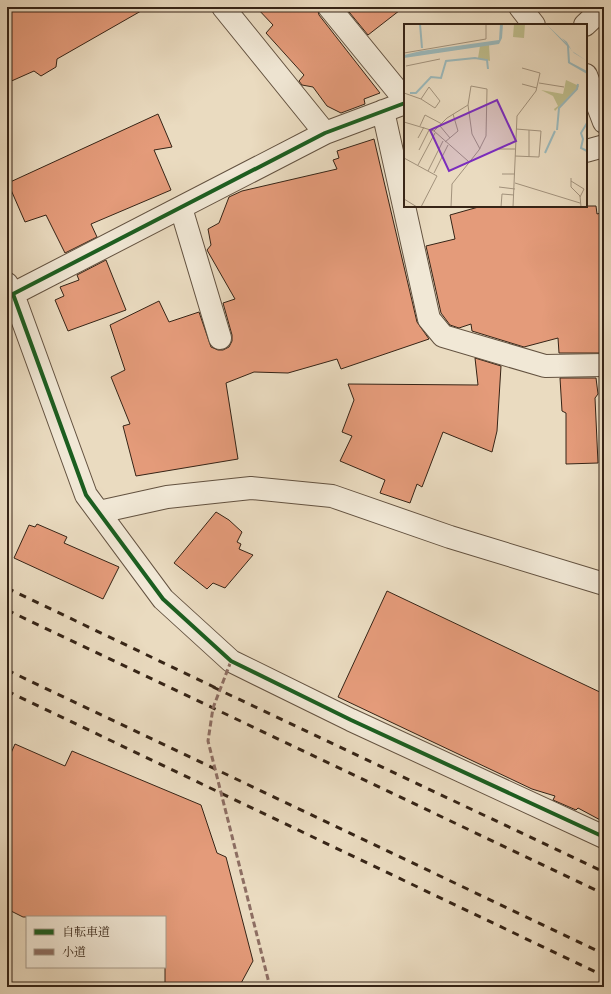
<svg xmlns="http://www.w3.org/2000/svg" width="611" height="994" font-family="'IM FELL Great Primer','Noto Serif JP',serif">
<rect width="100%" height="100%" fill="#eadbc0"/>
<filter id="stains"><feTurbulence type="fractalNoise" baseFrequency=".005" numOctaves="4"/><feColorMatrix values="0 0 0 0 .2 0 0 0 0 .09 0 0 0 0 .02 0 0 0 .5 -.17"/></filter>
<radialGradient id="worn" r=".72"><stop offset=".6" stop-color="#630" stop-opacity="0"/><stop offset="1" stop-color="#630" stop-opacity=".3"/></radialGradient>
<path fill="#e49b7a" stroke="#362416" d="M7 7H148L57 59 56 67 41 76 34 71 7 83Z
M256 7H317L319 15 380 93 364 99 365 104 341 113 327 106 313 87 302 85 299 81 304 75 266 33 273 25Z
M345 7H404L368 35Z
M158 114 172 147 154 150 171 190 91 224 97 237 65 253 46 215 25 222 8 183Z
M374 139 417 322 429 339 341 369 337 359 288 373 254 372 226 383 238 459 136 476 123 426 130 424 111 377 125 370 110 325 159 301 169 322 199 312 211 347 218 350H223L229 347 232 341V335L223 303 235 299 207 250 211 245 208 229 219 223 229 197 242 191 337 169 333 160 339 158 337 151Z
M482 206H596L597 214 604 212V353H559L558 338 524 347 472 331 471 324 459 328 450 325 441 313 426 246 455 239 450 215Z
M106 260 126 310 68 331 55 300 64 296 60 287 79 280 77 275Z
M475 358 501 366 497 431 492 452 443 432 422 487 417 484 410 503 380 493 385 480 340 461 352 436 342 432 354 400 348 384 478 385Z
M560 378H596L598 394 595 398 598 463 566 464V413L562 411Z
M216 512 229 520 242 532 237 542 241 544 239 549 253 555 225 588 213 583 207 589 174 563Z
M37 524 67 537 64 543 119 567 103 599 14 558 29 525 35 527Z
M387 591 604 694V822L578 808 576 810 553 800 555 796 532 789 338 697Z
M15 744 65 766 72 751 201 805 217 853 226 857 253 961 239 987H165V917H23L7 909V762Z"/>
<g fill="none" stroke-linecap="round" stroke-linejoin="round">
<g stroke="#635240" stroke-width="24">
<path id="minor" d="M223 7 325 133
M329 7 405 100
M520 7 534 25
M585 25 604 7
M586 75 604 122
M383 111 429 319 443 336 545 366 604 365
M586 151 604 146
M181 208 220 338
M7 284 13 294 86 495 163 599 231 661 351 720 604 837
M13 294 325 133 405 103
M99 512 167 497 251 488 332 496 450 537 604 584"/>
</g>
<use href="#minor" stroke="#f1e8d6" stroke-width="22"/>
<path stroke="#362416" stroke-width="3" stroke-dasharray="7 7" stroke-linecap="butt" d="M7 588 218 689
M7 610 604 894
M7 670 604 954
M213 687 604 872
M7 691 604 976"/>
<path stroke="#8d6e63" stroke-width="3" stroke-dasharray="6 3" stroke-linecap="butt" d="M231 661 213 708 208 741 270 987"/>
<g stroke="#f1e8d6" stroke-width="6">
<path id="cycleway" d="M405 103 325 133 13 294 86 495 163 599 231 661 351 720 604 837"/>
</g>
<use href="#cycleway" stroke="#1b5e20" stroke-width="4"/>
</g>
<g transform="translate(404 24)">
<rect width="183" height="183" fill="#eadbc0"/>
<path d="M110 0H121L120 14 109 13ZM85 21 86 37 74 34 76 22ZM162 56 175 62 151 87 150 85 154 82 149 72 137 66 159 70Z" fill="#bfbe8d"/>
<path d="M96 0H99L98 14 95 20 0 34V31L17 27 95 16ZM142 0 163 20 158 14 160 10 158 14 163 18 168 27 183 37 170 29 165 23 166 38 183 47V50L164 39 163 22Z" fill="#9bb9bc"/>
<path fill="none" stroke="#9bb9bc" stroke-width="2" d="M16 0 18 24M6 69H12L27 53 37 54 42 37 71 34 83 36 84 45M183 99 177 109 179 115 177 124 183 127M153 106 155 84 173 65 174 60M141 129 151 107"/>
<path fill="none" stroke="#a2927c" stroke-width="1" d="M0 29 82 15V0M0 29V65M2 42 36 35M135 59 160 63M118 60 133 64M0 69 17 75 31 84 36 77 25 63 17 75M64 81 68 110 76 125M0 98 30 107 64 137M16 102 21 91 38 100M36 102 46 114M30 107 43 94 64 81 67 62 83 65 82 112 75 126 48 160 47 183M14 114 20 103M41 118 54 107 49 90M95 125H111M15 126 25 106M111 132 135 133 137 107 112 105M125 133V106M0 134 33 152 17 183M14 141 31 109M24 147 39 117M30 149 44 121M98 150H111M167 154V163L176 172 177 183M167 157 180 165 176 173M111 159 176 179M95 163 111 165M0 175 13 183M97 183 98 170 110 171M109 183 113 92 132 67 136 49 118 44"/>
<path fill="#7b2cbf" fill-opacity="0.15" stroke="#7b2cbf" stroke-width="2" d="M93 76 112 117 45 147 26 106Z"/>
<rect width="183" height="183" fill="none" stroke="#362416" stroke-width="2"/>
</g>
<rect width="611" height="994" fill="none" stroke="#eadbc0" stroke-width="24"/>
<rect x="8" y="8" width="595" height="978" fill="none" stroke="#362416" stroke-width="2"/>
<rect x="12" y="12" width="587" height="970" fill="none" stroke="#362416"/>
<rect x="26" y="916" width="140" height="52" fill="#f1e8d6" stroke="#a69a89"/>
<rect x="34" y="929" width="20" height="6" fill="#1b5e20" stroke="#a69a89"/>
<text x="62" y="936" font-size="12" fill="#362416">自転車道</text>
<rect x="34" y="949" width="20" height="6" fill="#8d6e63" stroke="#a69a89"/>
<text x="62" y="956" font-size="12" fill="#362416">小道</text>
<rect width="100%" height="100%" filter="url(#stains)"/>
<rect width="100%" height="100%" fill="url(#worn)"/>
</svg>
